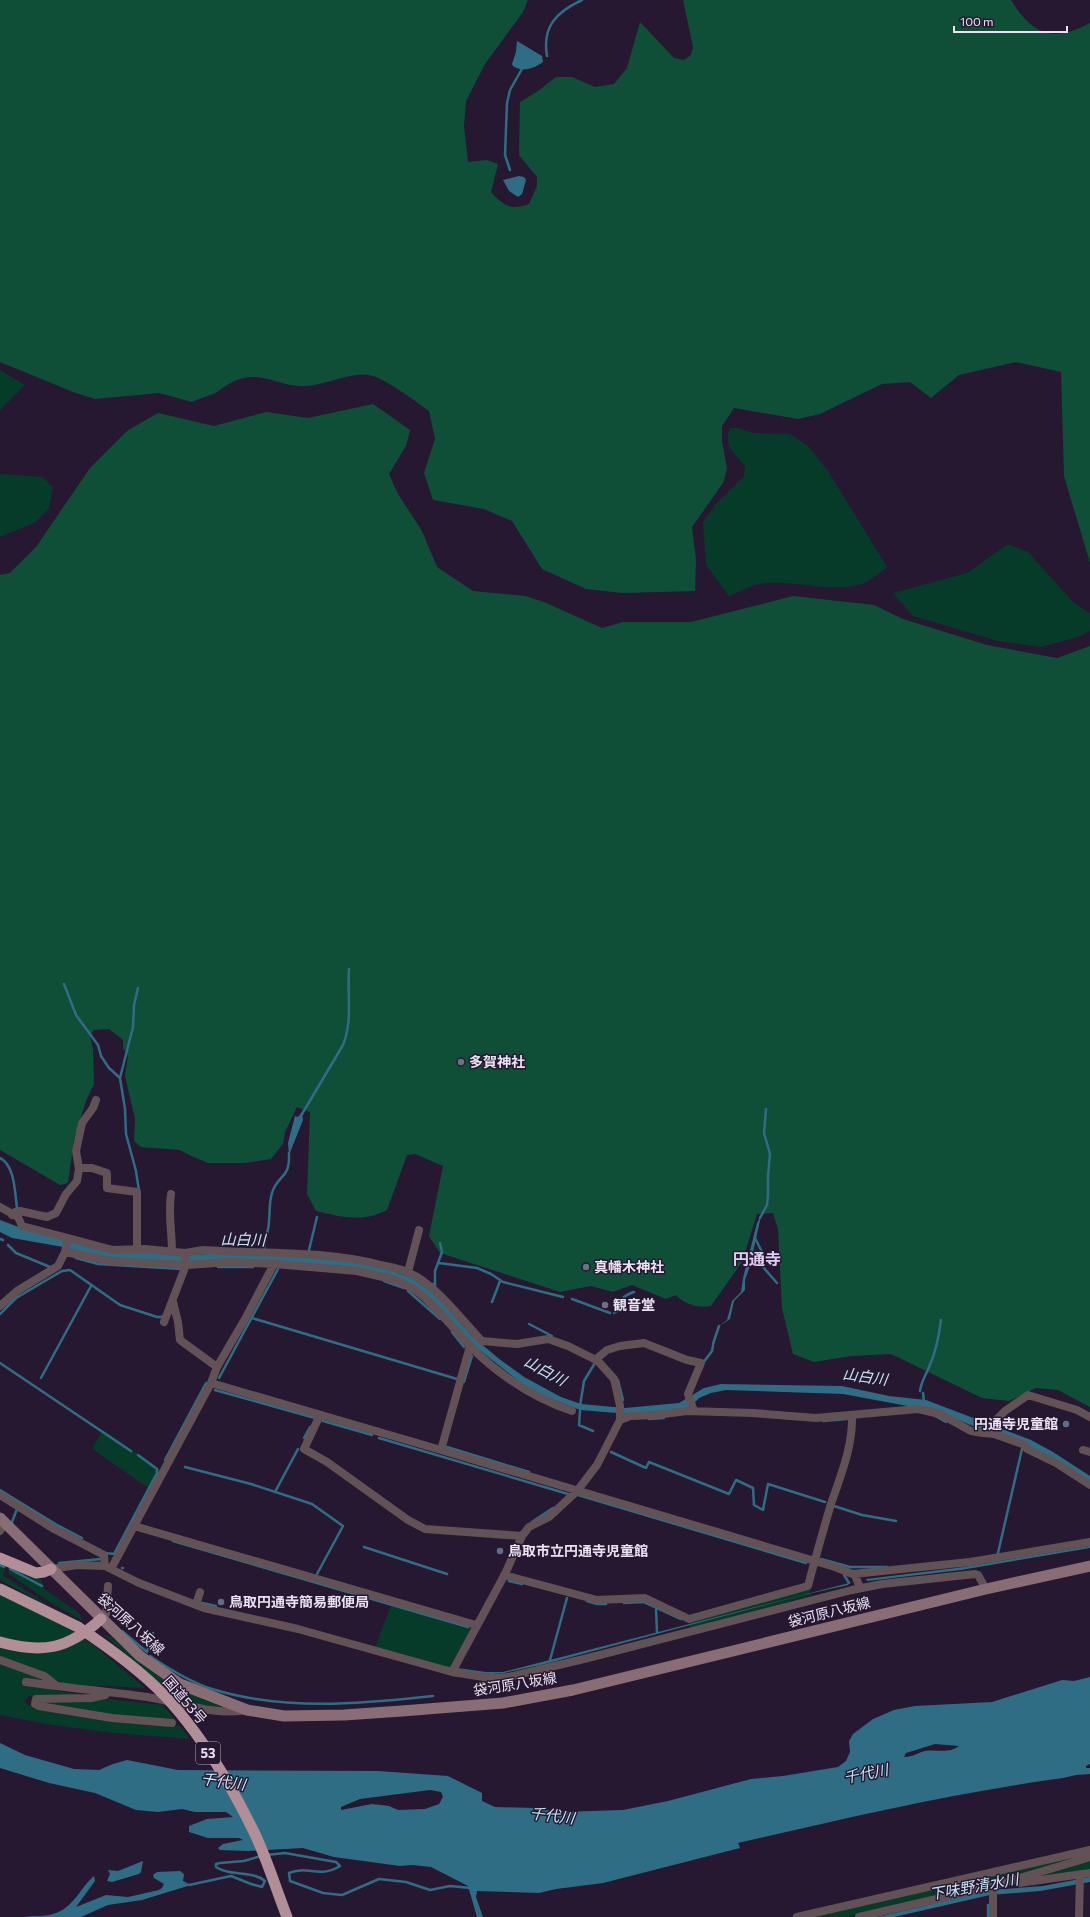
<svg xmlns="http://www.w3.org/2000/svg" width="1090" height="1917" font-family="Commissioner,'Noto Sans JP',sans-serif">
<rect width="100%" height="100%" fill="#261831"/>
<path fill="#073b29" d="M0 370 25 385 0 410Z
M730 428H738L753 433 790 434 808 446 828 471 887 567C878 574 870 582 858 585 832 592 797 581 769 583 755 583 741 591 729 596L706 565 703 522 715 505 744 476 745 466C734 453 723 446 730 428Z
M0 474 43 477 53 488 49 508 36 522 0 537Z
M1008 544 1028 552 1074 603 1090 613V631L1078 637 1041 647 998 641 913 616 893 593 967 573Z
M103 1430 158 1468 160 1471 150 1489 92 1449Z
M0 1561 7 1564 3 1575 52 1608 0 1580Z
M10 1565 42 1580 44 1589 78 1612 83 1621 51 1603 8 1573Z
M809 1588 811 1595 691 1629 688 1621Z
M0 1594 71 1629 75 1633 42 1645 0 1638Z
M392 1603 472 1628 449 1668 375 1647Z
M103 1634 111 1637 143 1665 229 1708 228 1709 192 1705C187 1695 177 1693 167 1690Z
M84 1639 95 1646 145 1688 66 1684 0 1656V1647C29 1656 57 1654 84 1639Z
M0 1664 42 1678 48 1682 24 1680 23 1685 88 1696H29L24 1701C35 1716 155 1723 180 1726L190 1739 113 1733 46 1724 0 1715Z
M109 1699 163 1705 175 1720 117 1716 45 1705 43 1701Z
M1090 1853 965 1890 845 1917H805Z
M1090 1860V1869L1026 1880Z"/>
<path fill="#0f4f38" d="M0 0H528L523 12 485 64 466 101 464 126 468 162 487 160 498 164 491 192C503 205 510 211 529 204L537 186V177L519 155 520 102 538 91 556 77H572L595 87 614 84 627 68 640 22 674 58 684 60 691 55 693 47 683 0H1011C1032 35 1053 43 1090 23V563L1064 476 1061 372 1016 362 959 375 931 398 910 382 882 384 820 414 798 419 734 408 722 426V441L727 469 723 483 692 527 696 559 695 591 623 593 586 589 542 569 512 521 484 509 433 500 424 473 435 439 429 411C416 402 384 377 369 375 350 372 326 385 306 386 289 388 270 377 253 377 238 377 228 384 217 392 210 396 200 398 192 402L159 393 95 399 73 392 0 362Z
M373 404 410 430 406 446 389 474 398 494 422 531 437 567 473 591 525 596 544 602 602 628 623 622H691L793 596 874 605 903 619 987 645 1057 658 1090 646V1407L1058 1390 1036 1388 1009 1401 982 1398 891 1354 851 1356 814 1362 793 1354 782 1308 778 1229 773 1213 757 1214 742 1262 711 1306C699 1308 685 1305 676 1295L666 1299 632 1285 613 1292 591 1286 560 1292 440 1253 429 1236 443 1166 415 1154 407 1155 387 1210C362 1223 342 1217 316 1211L307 1194 310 1112 297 1107 285 1132 283 1144 271 1159 245 1163H208L189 1155 180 1150 141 1147 134 1141 135 1119 125 1076 128 1056 123 1048V1040L109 1029 94 1030 90 1036 93 1049 94 1084 86 1101 74 1139 68 1183 60 1185 0 1150V575L10 573 36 547 90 468 127 431 158 413 214 426 266 412 308 418Z"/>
<path fill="#2f6d85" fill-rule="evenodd" d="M517 41 542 56 543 62C535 68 522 73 513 66L512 64 516 52Z
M519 176 524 177 526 180 522 194 518 197 509 191 503 180Z
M302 1112 303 1120 289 1155 288 1143 295 1116 298 1117Z
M761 1216 750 1266 745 1280V1290L734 1301 730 1319 718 1327 727 1320 732 1301 741 1292 743 1278 757 1223Z
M0 1220 24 1229 136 1251 191 1255 225 1253 327 1258 381 1267 412 1278 437 1296 472 1336 498 1358 524 1377 561 1397 581 1404 625 1408 679 1403 704 1388 721 1384 842 1386 889 1396 926 1400 1031 1440 1053 1452 1090 1476V1484L1062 1464 940 1412 843 1394 726 1390 711 1393 699 1398 689 1408 629 1414 580 1410 544 1396 521 1383 468 1341 421 1292 369 1270 342 1266 270 1261 183 1262 97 1257 63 1247 12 1238 0 1232Z
M1090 1546V1548L961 1570 867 1581 866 1579 964 1567Z
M849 1583 848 1585 799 1596 545 1664 504 1673 492 1674 474 1673 443 1666 486 1672H503Z
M1090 1677V1764L1086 1766V1768H1090V1774L1076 1775 1063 1778C953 1793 846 1818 738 1843L740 1848 603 1883 556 1889 539 1893 477 1891 476 1897 483 1917H477L468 1886 431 1867 412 1865 400 1866 334 1857 303 1848 248 1851 220 1850 218 1848 223 1844 243 1840 239 1838H208L189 1832V1826L207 1819 233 1817 226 1812H195L182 1809 158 1812 136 1810 95 1793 49 1783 0 1768V1743L25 1755 74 1769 99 1770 113 1764 127 1760 178 1770 378 1771 448 1776 482 1793V1801L495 1807 535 1808 560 1812 623 1810 668 1801 751 1779 783 1776 838 1767 846 1761 850 1752 849 1741 853 1734 873 1719 894 1710 915 1706 992 1702 1062 1680 1074 1681ZM935 1744 959 1746C948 1754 938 1749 925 1751 917 1753 913 1757 904 1757L906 1753ZM430 1790 441 1792 443 1797 439 1804 425 1809 398 1810 389 1806 372 1804 341 1810V1807L360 1799Z
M143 1861 141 1872 139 1874 112 1882 107 1881 110 1874 108 1870 118 1871Z
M180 1871 184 1874 183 1881 191 1885 142 1900 108 1905 81 1917H25C35 1915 44 1917 53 1914 74 1908 79 1889 94 1876L95 1881 76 1907 106 1895 128 1897 159 1890 162 1888 164 1884 154 1878 153 1875 157 1872Z
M1090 1877V1882L1040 1891 990 1895 894 1917H878L990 1890 1043 1886Z"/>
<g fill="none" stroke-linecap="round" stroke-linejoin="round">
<path stroke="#2f6d85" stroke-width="2.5" d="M547 56C542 27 556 12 582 0
M510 170 505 155 507 103 510 90 523 67
M64 984 76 1015 98 1045 101 1056 109 1068 120 1078
M138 988 134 1005 133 1027 120 1078 125 1109 126 1134 136 1171 139 1191
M302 1114 343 1045C353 1020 347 995 349 969
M0 1158C15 1165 15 1194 17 1208
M760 1218 767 1205 768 1195V1176L770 1154 764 1133 766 1109
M755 1238 762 1252 763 1267 777 1283
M0 1239 3 1240
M8 1245 16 1253 50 1267
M264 1248C265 1239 269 1230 269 1221 270 1212 269 1202 272 1193 278 1173 290 1181 289 1153
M309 1250 317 1217
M753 1254 763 1256
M76 1258 98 1264 182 1269
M439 1263 477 1268 491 1274 503 1282 563 1297
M218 1267H253
M384 1281 404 1288
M433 1284 435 1286V1271L442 1252 440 1243
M408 1291 440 1319
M572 1299 610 1313
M492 1302 500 1281
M614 1313 616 1312C620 1300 622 1296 634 1292
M0 1314 16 1298 62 1271 70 1270 120 1305 157 1317H161L163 1316
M252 1318 457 1379
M529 1324 552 1336
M452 1332 464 1347
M713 1344 719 1326
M0 1363 131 1451
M703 1363 712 1351 713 1346
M41 1378 91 1286
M219 1378 278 1269
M618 1380 623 1400
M464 1382 472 1356
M215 1390 315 1418
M920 1391C921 1382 926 1375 929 1367 936 1352 939 1336 941 1320
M923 1393 924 1402
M580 1406 584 1381 595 1363
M580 1411 579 1425 593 1431
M935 1416 946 1422
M649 1419 664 1418
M323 1421 372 1435
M823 1421 847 1419
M304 1438 310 1427
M379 1438 568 1494
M447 1447 529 1472
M611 1452 646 1468 649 1462 729 1494 736 1480 753 1488 754 1505 763 1510 768 1484 825 1502
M165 1460 206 1383
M185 1467 251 1484 312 1504 343 1526 317 1574
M0 1490 57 1525 82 1538
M275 1492 298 1449
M578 1495 806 1563
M834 1506 862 1515 896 1521
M12 1522 17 1509
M532 1522 553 1508
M173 1541 468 1627
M364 1547 447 1574
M105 1553 114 1554 157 1473V1469L138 1455
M998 1553 1022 1449
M821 1559 850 1567H887
M59 1563 101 1559
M0 1565 4 1567
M122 1568H123
M10 1569 42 1586
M844 1575 849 1583
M509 1581 522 1584
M587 1601 597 1604H606
M202 1603 216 1606
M624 1603 644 1602 681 1619
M656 1609 657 1632
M122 1631 147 1652 153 1633
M150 1656C169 1669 190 1682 212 1689 283 1711 360 1704 433 1696
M550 1660 567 1598
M266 1855 285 1853 336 1862 340 1866C319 1879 308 1865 289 1873L290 1881 323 1893 342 1895 379 1879 406 1882 430 1890 450 1886 471 1888
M189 1885 231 1876 251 1884 262 1887 265 1881C252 1870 231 1877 216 1867V1864L220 1863 244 1861 261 1856
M988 1917V1905"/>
<path stroke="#625256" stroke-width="8" d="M79 1168H92L107 1173V1188L137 1192V1249
M171 1194C168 1214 172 1232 172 1252
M0 1207 18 1217 22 1226 68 1238
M12 1215 15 1212 20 1211 47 1217 56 1213 66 1194 77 1181 79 1169 76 1151 82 1123 93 1108 96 1100
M65 1252 111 1261 186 1265 231 1262 274 1264 357 1271 396 1280 415 1290 425 1298C444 1316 460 1336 478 1354 505 1379 537 1399 572 1411
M408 1272 419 1230
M173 1302 178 1322 180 1340 217 1367
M0 1306 17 1291 58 1266 65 1252 68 1238 113 1250 145 1249 185 1253 203 1250C262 1254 323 1250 381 1265 396 1268 410 1271 423 1281 445 1297 463 1321 482 1341L517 1344 548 1339 568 1346 598 1361 614 1379 620 1406V1420L597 1465 577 1491 549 1517 529 1527 522 1536 505 1574 452 1672
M164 1322 186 1265 185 1253
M596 1359 607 1350 620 1346 644 1343 687 1360 701 1363 688 1394 694 1411
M211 1383 441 1450 835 1567 855 1575 860 1588
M320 1415 304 1449 327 1462 408 1520 425 1529 522 1536
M620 1420 630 1416 655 1415 687 1411 753 1413 816 1418 918 1409 940 1414 971 1431 983 1433 1005 1411 1028 1395 1077 1410 1090 1417
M983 1433 994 1434 1025 1445 1027 1449 1056 1463 1090 1485
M441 1450 470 1346
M1083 1450 1090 1452
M0 1495 54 1529 104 1555 105 1566
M134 1526 476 1625
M0 1531 5 1523
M112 1567 211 1383 217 1367 245 1319 274 1264
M51 1569 77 1565 105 1566 139 1583 204 1608 298 1629 452 1672 490 1678 508 1677 588 1658 852 1590 882 1584 975 1574 978 1575 986 1589
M853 1574 970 1562 1090 1542
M504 1575 597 1600 645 1598 689 1619 808 1586C815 1559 823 1531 831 1504 841 1475 853 1446 852 1415
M196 1605 200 1592
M101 1619 106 1614 108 1586
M0 1660 44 1676 57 1686
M26 1682C66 1688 107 1691 147 1697 180 1702 212 1716 246 1710
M105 1695 91 1698 36 1699 35 1704 39 1706 112 1718 172 1723
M1019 1883 1090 1873
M993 1886V1917
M797 1917 1090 1850
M859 1917 993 1886 1090 1857
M1079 1917 1080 1875"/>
<path stroke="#886e74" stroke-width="11" d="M0 1518 140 1656 180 1684 247 1710 284 1716 344 1715 402 1711 503 1703 573 1690 986 1589 1090 1566"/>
<path stroke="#b28e97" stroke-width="11" d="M0 1558 36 1573 44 1572 51 1569
M0 1589 78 1627
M0 1642C43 1654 68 1649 101 1619"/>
<path stroke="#b28e97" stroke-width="11" d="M78 1627C108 1647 139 1669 164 1695 201 1734 230 1783 254 1832 267 1859 276 1889 287 1917"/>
</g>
<g fill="#6b7280" stroke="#261831" stroke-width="1.5">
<circle cx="461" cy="1062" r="4"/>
<circle cx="586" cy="1267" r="4"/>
<circle cx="605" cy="1305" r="4"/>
</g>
<g fill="#5c6f8a" stroke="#261831" stroke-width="1.5">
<circle cx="1066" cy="1424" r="4"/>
<circle cx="500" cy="1551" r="4"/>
<circle cx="221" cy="1602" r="4"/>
</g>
<g text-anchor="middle" stroke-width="3" stroke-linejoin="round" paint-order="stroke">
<rect fill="#261831" stroke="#afa5b8" stroke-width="1" x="196" y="1742" width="24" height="22" rx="3"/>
<g font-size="13" font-weight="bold" fill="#eae2f2">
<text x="208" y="1758">53</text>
</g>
<g font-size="14" font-weight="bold" fill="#eae2f2" stroke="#261831" text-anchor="start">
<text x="469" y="1067">多賀神社</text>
<text x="594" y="1272">真幡木神社</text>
<text x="613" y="1310">観音堂</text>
<text x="1058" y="1429" text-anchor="end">円通寺児童館</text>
<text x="508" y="1556">鳥取市立円通寺児童館</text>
<text x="229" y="1607">鳥取円通寺簡易郵便局</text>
</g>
<g font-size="14" fill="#eae2f2" stroke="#261831">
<text transform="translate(829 1612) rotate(-14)" y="5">袋河原八坂線</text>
<text transform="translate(131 1624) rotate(42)" y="5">袋河原八坂線</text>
<text transform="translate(515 1684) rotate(-9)" y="5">袋河原八坂線</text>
<text transform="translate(185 1700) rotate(49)" y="5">国道53号</text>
</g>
<g font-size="15" font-style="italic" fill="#c6e8f8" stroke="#261831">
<text transform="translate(243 1240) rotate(1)" y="5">山白川</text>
<text transform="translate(545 1371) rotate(29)" y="5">山白川</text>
<text transform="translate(865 1377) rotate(8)" y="5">山白川</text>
<text transform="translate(866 1774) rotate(-11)" y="5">千代川</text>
<text transform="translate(223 1782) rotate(8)" y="5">千代川</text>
<text transform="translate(552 1816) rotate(7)" y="5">千代川</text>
<text transform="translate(974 1887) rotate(-10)" y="5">下味野清水川</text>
</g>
<g font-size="16" font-weight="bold" fill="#e0cef0" stroke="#261831">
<text x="757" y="1265">円通寺</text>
</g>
</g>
<path d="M954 26v6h113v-6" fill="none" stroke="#eae2f2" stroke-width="2"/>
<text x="960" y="26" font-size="12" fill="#eae2f2" stroke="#261831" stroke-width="3" paint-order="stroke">100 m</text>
</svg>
